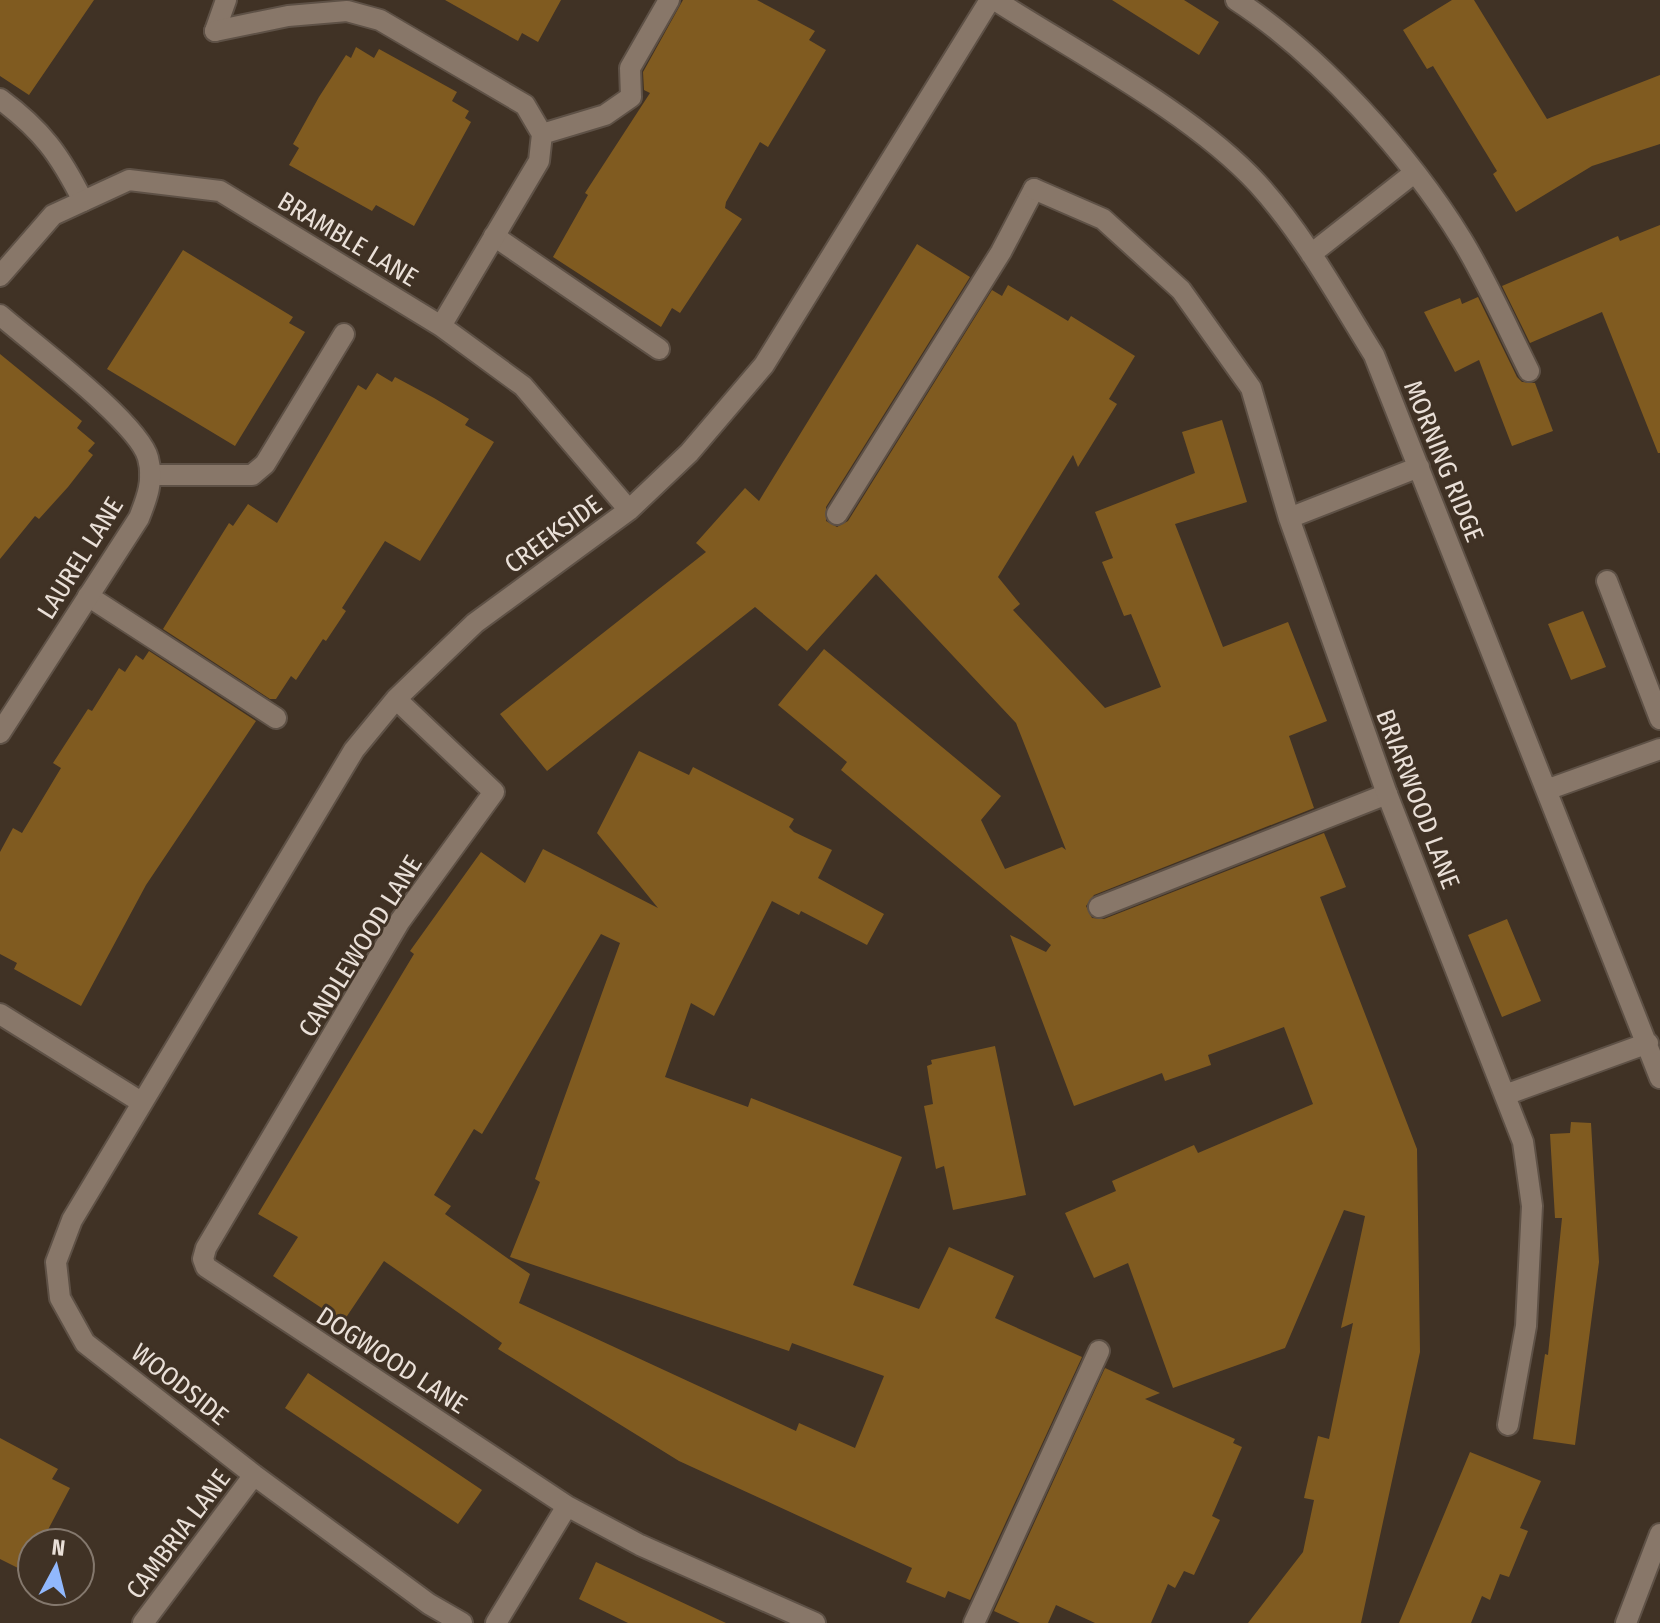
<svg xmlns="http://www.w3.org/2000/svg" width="1660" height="1623" font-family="'Fira Sans Condensed',sans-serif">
<rect width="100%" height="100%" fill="#403225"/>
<path fill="#805b20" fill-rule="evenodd" d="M0 0H94L29 95 0 76Z
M445 0H561L538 42 522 33 518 41Z
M683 0H757L815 31 809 40 826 50 768 147 760 142 726 202 725 208 742 219 680 313 672 308 661 327 553 257 588 195 585 193 650 93 644 90 643 72Z
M1112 0H1184L1219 22 1199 55Z
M1452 0H1474L1547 119 1660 75V144L1592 166 1516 212 1493 174 1497 171 1433 66 1427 69 1403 30Z
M356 47 374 58 379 49 457 92 452 101 469 111 465 118 471 122 414 226 376 205 372 211 289 165 299 148 293 144 319 97 346 55 351 58Z
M1660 225V453H1658L1602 312 1530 343 1502 286 1618 236 1620 241Z
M917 244 970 277 826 507V521L837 527 848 521 992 290 1002 296 1008 285 1068 321 1071 316 1135 356 1109 399 1117 404 1078 467 1073 455 998 577 1020 604 1013 610 1105 708 1161 687 1131 614 1124 616 1102 562 1113 558 1095 512 1195 473 1182 432 1222 420 1247 502 1175 524 1223 647 1288 622 1327 721 1289 736 1314 808 1094 895 1086 906 1092 918 1104 919 1324 833 1346 887 1320 897 1417 1149 1420 1352 1361 1623H1248L1303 1552 1314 1500 1304 1498 1318 1436 1329 1439 1353 1323 1341 1328 1365 1216 1344 1210 1285 1348 1173 1388 1128 1263 1094 1278 1065 1213 1116 1191 1112 1181 1135 1171 1194 1145 1198 1153 1313 1104 1284 1027 1208 1055 1211 1065 1165 1081 1162 1073 1074 1106 1010 935 1046 952 1051 945 841 770 847 762 778 705 824 649 1001 796 981 820 1005 869 1062 847 1066 850 1016 723 876 574 807 651 755 607 547 771 500 714 706 552 696 543 745 488 759 501Z
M183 250 293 317 289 323 305 332 235 446 107 369Z
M1478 297 1517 377 1522 382 1535 383 1553 431 1512 446 1479 360 1455 372 1424 312 1460 298 1462 304Z
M0 354 82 421 77 428 95 443 88 451 93 455 68 487 39 519 35 516 0 559Z
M377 373 392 382 395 377 434 398 469 419 465 425 494 442 420 561 385 541 342 608 346 611 326 641 323 639 296 680 291 676 276 699H270L163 629 229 523 233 526 248 504 277 523 358 385 366 390Z
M1583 611 1606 667 1571 680 1548 624Z
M149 651 256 721 146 885 81 1006 14 969 17 963 0 954V852L13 828 22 833 61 768 53 763 88 709 92 711 119 668 125 672 136 655 143 660Z
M639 751 689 775 693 767 794 819 789 827 794 832 832 850 818 878 884 914 867 945 801 911 799 915 772 901 714 1016 691 1003 665 1077 748 1107 751 1098 902 1157 853 1285 919 1309 949 1247 1014 1276 995 1318 1082 1357 970 1600 948 1591 945 1598 906 1582 912 1568 679 1461 498 1349 502 1343 384 1261 343 1322 273 1276 298 1237 258 1214 414 954 410 951 481 852 525 883 543 849 658 908 597 833ZM601 934 620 943 535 1179 540 1182 510 1257 789 1351 792 1343 884 1376 855 1448 799 1423 796 1431 519 1303 530 1274 445 1214 451 1206 434 1195 474 1129 482 1134Z
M1507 919 1541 1001 1502 1017 1468 935Z
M995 1046 1026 1195 953 1210 944 1166 936 1169 924 1106 933 1104 927 1066 932 1064 931 1060Z
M1571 1122 1591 1123 1599 1262 1575 1445 1533 1439 1545 1354 1548 1355 1562 1218H1555L1550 1134 1570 1133Z
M1105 1368 1160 1393 1145 1399 1235 1439 1233 1443 1242 1447 1212 1516 1220 1520 1194 1575 1184 1571 1175 1588 1168 1584 1151 1623H1095L1056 1605 1048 1623H1020L994 1611Z
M308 1373 482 1490 458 1524 285 1408Z
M0 1438 58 1469 52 1479 70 1488 41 1543H32V1559L26 1572 0 1559Z
M1470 1452 1541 1481 1520 1528 1528 1531 1509 1577 1500 1574 1490 1600 1482 1596 1471 1623H1399Z
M596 1562 726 1623H628L579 1599Z"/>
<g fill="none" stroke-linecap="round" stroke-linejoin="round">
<g stroke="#5e5146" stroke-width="24">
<path id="service" d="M215 31 226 0
M0 99C42 130 60 155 83 201
M494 236 659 349
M150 475H252L265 464 344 334
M837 514 1001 252 1034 189
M88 596 276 718
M1099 907 1387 794
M974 1623 1099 1351"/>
</g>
<g stroke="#5e5146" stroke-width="24">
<path id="minor" d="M995 0C1076 52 1194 114 1258 184 1304 235 1338 297 1374 355L1660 1078
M1236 0C1319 54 1410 155 1462 240 1487 281 1507 327 1529 371
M215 31 288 16 347 11 380 20 525 105 542 134 539 161 441 326
M542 134 605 115 631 97 630 68 669 0
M1034 189 1103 219 1181 290 1251 388 1289 518 1387 794 1523 1142 1532 1206 1526 1326 1508 1425
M1311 254 1414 173
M0 276 53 215 129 180 220 191 441 326 523 386 629 510
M0 315C31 342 139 423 148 458 154 480 147 498 139 518L0 733
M1289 518 1419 467
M1607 581 1660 719
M396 699 494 792 400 921 206 1248 203 1259 206 1267 567 1506 640 1545 815 1623
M1549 789 1660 749
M0 1014 141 1102
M1505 1095 1648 1043
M143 1623 254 1475
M462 1623 429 1604 254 1475 85 1343 60 1298 56 1262 72 1220 354 750 396 699 475 623 629 510 689 453 764 365 990 0
M496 1623 567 1506
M1626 1623 1660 1534"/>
</g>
<use href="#service" stroke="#887769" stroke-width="20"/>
<use href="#minor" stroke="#887769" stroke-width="20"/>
</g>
<g text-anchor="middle" stroke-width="6" stroke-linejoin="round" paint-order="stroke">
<g font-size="26" fill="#eae0d8" stroke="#403225">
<text transform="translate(348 239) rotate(31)" y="9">BRAMBLE LANE</text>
<text transform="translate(1444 461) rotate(68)" y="9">MORNING RIDGE</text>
<text transform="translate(553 534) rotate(-36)" y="9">CREEKSIDE</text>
<text transform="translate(80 558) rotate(-58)" y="9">LAUREL LANE</text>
<text transform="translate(1418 799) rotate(69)" y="9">BRIARWOOD LANE</text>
<text transform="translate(360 946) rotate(-58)" y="9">CANDLEWOOD LANE</text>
<text transform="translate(392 1360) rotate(33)" y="9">DOGWOOD LANE</text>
<text transform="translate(180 1384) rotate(38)" y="9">WOODSIDE</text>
<text transform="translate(178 1534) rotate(-53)" y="9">CAMBRIA LANE</text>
</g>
</g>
<g transform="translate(56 1567) rotate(7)"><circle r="38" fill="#403225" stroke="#84786d" stroke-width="2"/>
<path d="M0-6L14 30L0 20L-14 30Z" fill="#91b8fd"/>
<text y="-12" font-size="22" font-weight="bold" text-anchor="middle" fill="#eae0d8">N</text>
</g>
</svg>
